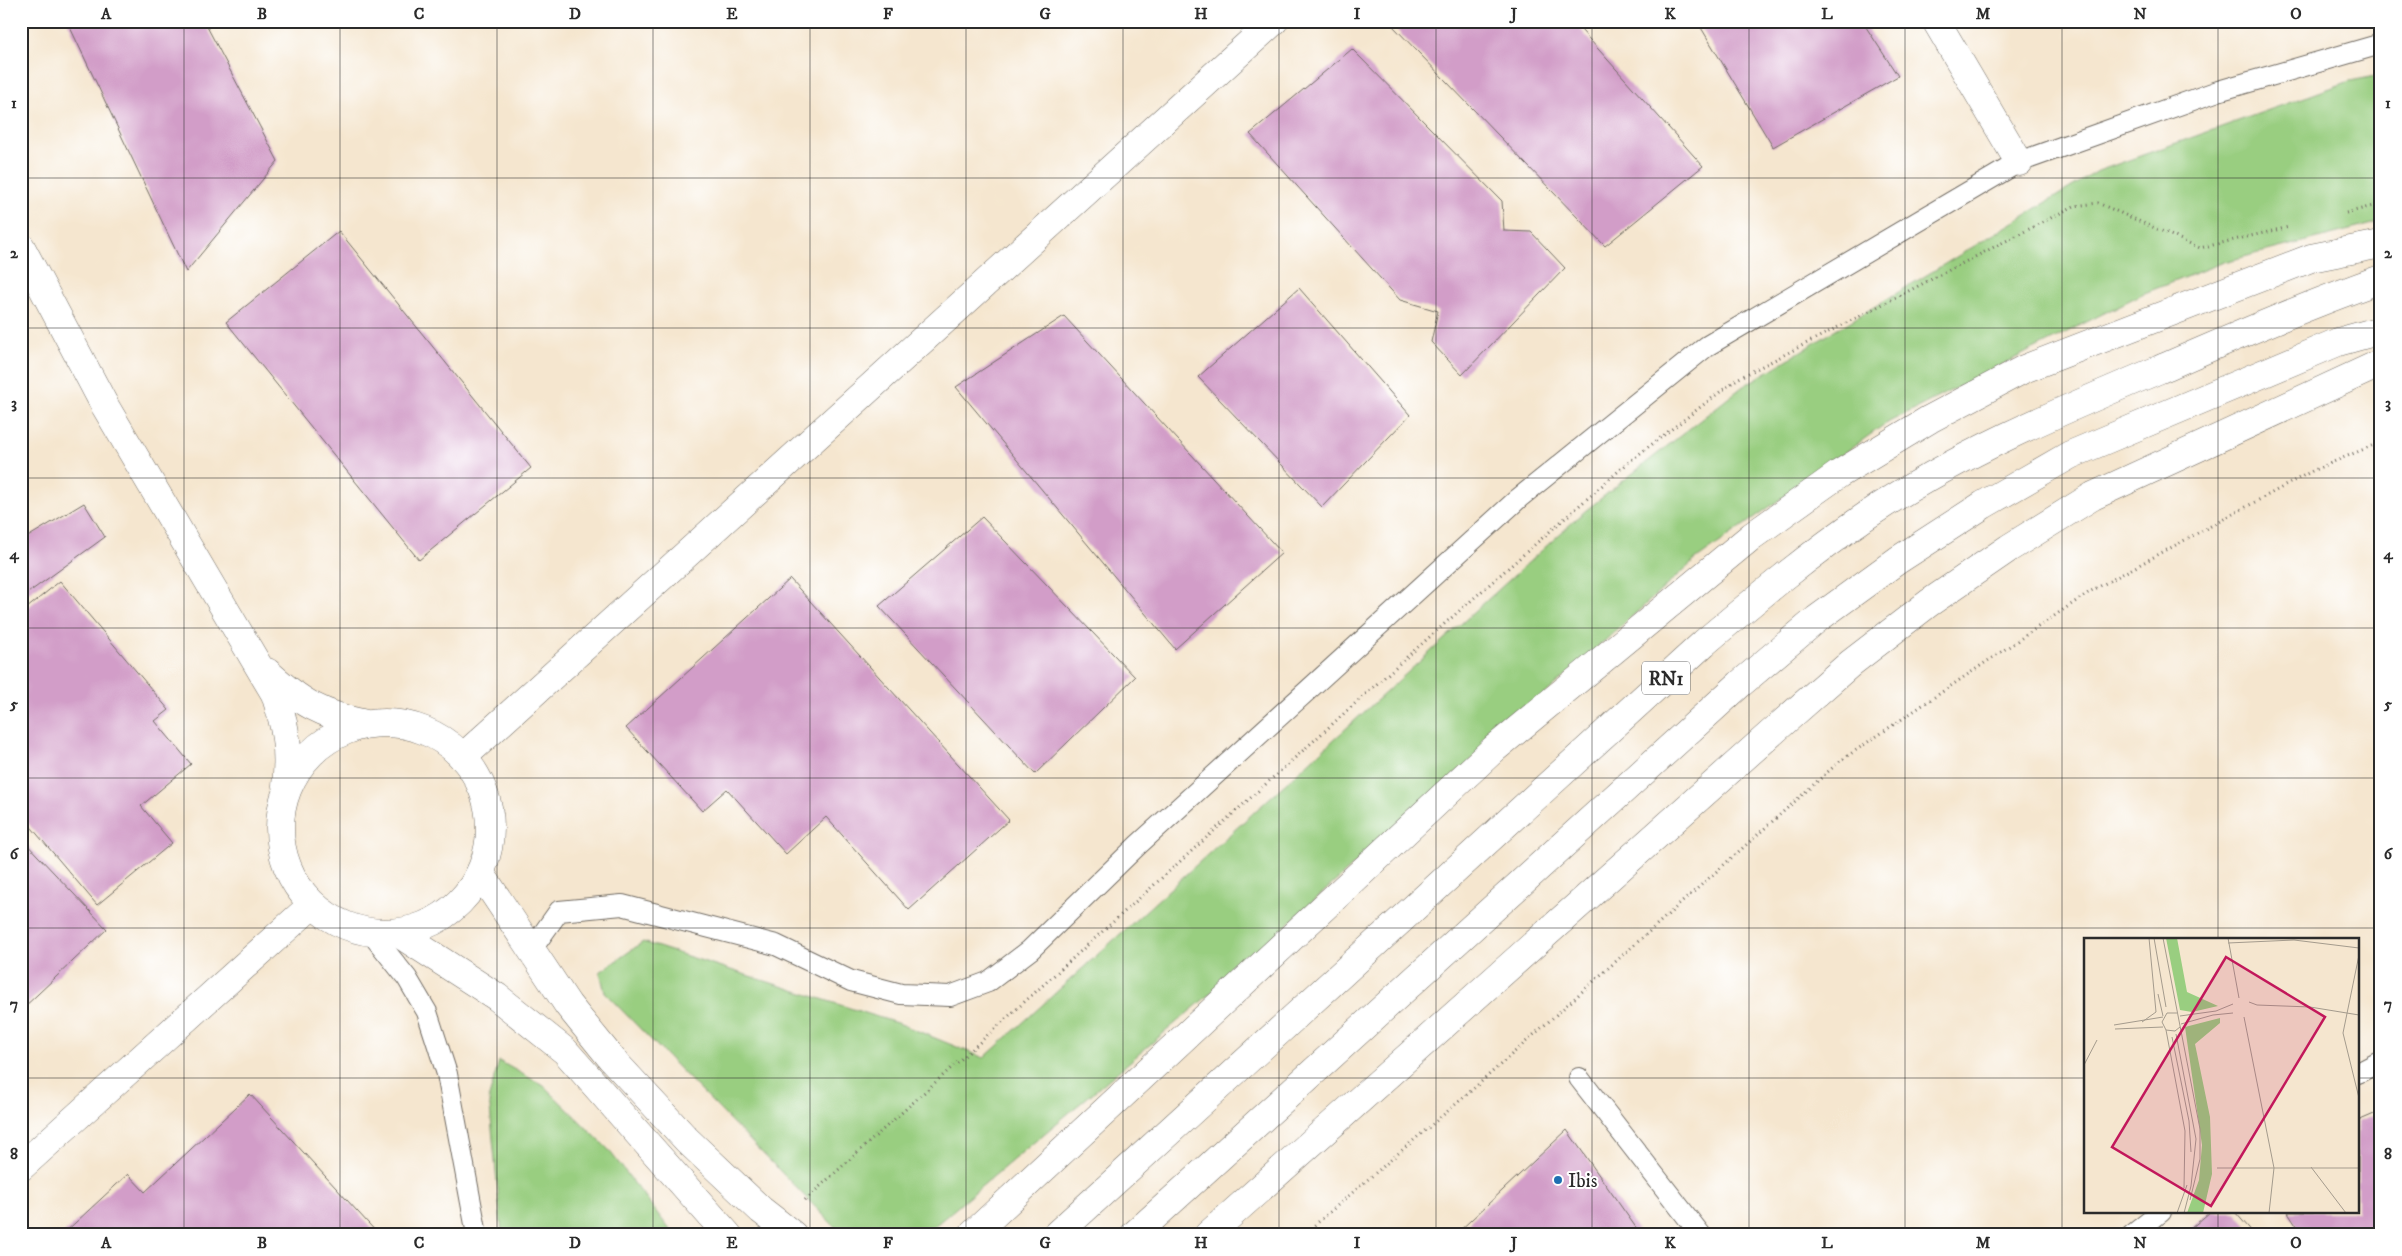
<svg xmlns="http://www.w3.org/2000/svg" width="2402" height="1256" font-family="'IM FELL DW Pica',serif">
<rect width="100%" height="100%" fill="#fff"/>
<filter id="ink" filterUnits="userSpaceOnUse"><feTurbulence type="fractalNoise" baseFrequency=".02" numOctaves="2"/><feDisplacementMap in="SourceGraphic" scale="10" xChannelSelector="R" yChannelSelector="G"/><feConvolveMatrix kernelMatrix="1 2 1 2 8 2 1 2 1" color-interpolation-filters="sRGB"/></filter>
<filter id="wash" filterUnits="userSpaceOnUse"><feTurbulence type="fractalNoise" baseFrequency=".0096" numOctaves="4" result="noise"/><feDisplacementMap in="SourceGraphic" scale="20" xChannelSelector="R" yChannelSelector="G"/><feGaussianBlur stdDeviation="1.12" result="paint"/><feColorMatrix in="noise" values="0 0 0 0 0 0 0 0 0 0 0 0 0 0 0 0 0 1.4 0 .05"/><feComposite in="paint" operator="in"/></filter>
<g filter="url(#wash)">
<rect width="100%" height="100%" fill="#f5e6cf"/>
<path fill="#99ce80" stroke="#627c56" d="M2381 75V222L2224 262 2142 294 1885 424 1694 561 1203 1000 931 1229 919 1235H849L835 1227 605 993 600 972 643 942 903 1025 984 1058 1585 511 1742 387 2098 171 2350 81Z
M499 1061 544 1086 608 1149 674 1235H502L489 1097Z"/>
<g id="blocks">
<path fill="#d29dc8" d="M67 21H204L278 161 186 272Z
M1396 21H1573L1703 166 1605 246 1392 25Z
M1697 21H1862L1898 76 1773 147Z
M1352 49 1502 201 1504 231 1531 232 1565 268 1462 375 1431 342 1438 311 1400 300 1250 134Z
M339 231 531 468 419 560 226 322Z
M1299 288 1410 415 1322 507 1198 377Z
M1064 316 1282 553 1175 649 956 387Z
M84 503 105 537 21 598V541Z
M982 517 1135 677 1035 774 879 606Z
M790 579 1009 820 909 910 826 817 786 854 727 789 702 811 626 728Z
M60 581 169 710 155 721 191 764 141 806 172 843 97 905 21 815V613Z
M21 838 107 929 21 1010Z
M250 1094 379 1235H62L128 1174 145 1192Z
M2381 1111V1235H2303L2288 1212H2358V1121Z
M1567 1130 1637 1229 1631 1235H1455Z
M2210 1212H2235L2255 1235H2183Z"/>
</g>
</g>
<g filter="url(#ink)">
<use href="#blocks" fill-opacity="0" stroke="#726c64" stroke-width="1"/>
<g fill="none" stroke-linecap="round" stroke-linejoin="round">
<g stroke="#726c64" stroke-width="22">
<path id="lane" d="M371 933 407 978 427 1012 447 1074 477 1235
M532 949 559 911 622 905 776 945 851 981 901 994 950 996 988 982 1030 950 1138 845 1519 498 1707 346 2019 162 2218 91 2381 44
M2358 1073 2381 1061
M1579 1078 1701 1235
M2132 1235 2161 1212"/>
</g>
<g stroke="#726c64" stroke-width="29">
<path id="street" d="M1936 21 2019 162
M463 757 1274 21
M21 1167 312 905"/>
</g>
<g stroke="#726c64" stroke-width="29">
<path id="secondary" d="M21 247 105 406 275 694C286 728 290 751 286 786
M267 672C301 703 322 715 366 724
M280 828a105 105 0 1 1 210 0a105 105 0 1 1-210 0Z
M481 874 568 1005 611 1058 687 1140 761 1210 793 1235
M398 933 497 997 565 1051 728 1235
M972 1235 1494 749 1752 536 1839 474 1930 419 2024 369 2311 258 2381 244
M1208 1235 1777 728 1851 663 1929 603 2009 548 2093 496 2381 363"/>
</g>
<g stroke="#726c64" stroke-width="29">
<path id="highway" d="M1056 1235 1704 643C1757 598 1809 555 1866 516 1956 455 2058 412 2158 370 2232 338 2305 306 2381 279
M1134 1235 1740 684 1817 619 1898 560 1983 505 2070 455 2338 342 2381 330"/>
</g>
<path stroke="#726c64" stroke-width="3" stroke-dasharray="1 4" stroke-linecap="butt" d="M2346 213 2381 204
M805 1200 1400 663 1630 461 1737 379 2074 206 2098 203 2200 248 2289 227
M1303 1235 1463 1098 1840 761 2091 591 2314 470 2381 442"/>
<use href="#lane" stroke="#fff" stroke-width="20"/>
<use href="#street" stroke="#fff" stroke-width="28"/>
<use href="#secondary" stroke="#fff" stroke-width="28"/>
<use href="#highway" stroke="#fff" stroke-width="28"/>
</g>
</g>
<path fill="none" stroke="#2b2b2b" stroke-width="1" stroke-opacity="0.55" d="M184 21V1235M340 21V1235M497 21V1235M653 21V1235M810 21V1235M966 21V1235M1123 21V1235M1279 21V1235M1436 21V1235M1592 21V1235M1749 21V1235M1905 21V1235M2062 21V1235M2218 21V940M21 178H2381M21 328H2381M21 478H2381M21 628H2381M21 778H2381M21 928H2381M21 1078H2086M2358 1078H2381M2218 1212V1235"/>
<circle fill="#1f6fb2" stroke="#fff" stroke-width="2" cx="1558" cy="1180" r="5"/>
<g text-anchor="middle" stroke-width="4" stroke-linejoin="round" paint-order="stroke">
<rect fill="#fff" stroke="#6b6b6b" stroke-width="1" x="1642" y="661.5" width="48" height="33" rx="4"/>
<g font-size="19" font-weight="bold" fill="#2b2b2b">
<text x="1666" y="685">RN1</text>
</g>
<g font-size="20" fill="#2b2b2b" stroke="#fff" text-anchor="start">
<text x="1568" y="1187">Ibis</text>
</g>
</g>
<g transform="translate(2084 938)">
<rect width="275" height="275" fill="#f5e6cf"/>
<path d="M82 0H93L103 54 134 68 108 74 96 72ZM136 80V85L111 106 126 179 128 236 119 275H103L115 242 118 207 101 89Z" fill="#99ce80"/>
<path fill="none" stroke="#a49b8d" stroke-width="1" d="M70 0 82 69M79 0 116 191V221L106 262M144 0 155 60M144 5 210 2 275 10M275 17 259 95 275 160M74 56 79 78M165 64 173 67 226 69 275 77M93 75H83L78 84 82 92 101 193 100 250M96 78 132 73 149 66M160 79 190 230 185 275M58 84 72 74 65 0M97 86 129 77 149 75M30 87 79 79M31 91 79 89M82 92 91 93 96 89M92 96 112 201 107 248 100 275M88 99 105 183 107 214M0 127 13 102M227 229 262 275M133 230H275M93 275 103 247"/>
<path fill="#c2185b" fill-opacity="0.15" stroke="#c2185b" stroke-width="2.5" d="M142 19 241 79 127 268 28 209Z"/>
<rect width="275" height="275" fill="none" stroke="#2b2b2b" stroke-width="2.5"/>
</g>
<rect width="2402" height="1256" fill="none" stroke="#fff" stroke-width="55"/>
<rect x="28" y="28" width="2346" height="1200" fill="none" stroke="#2b2b2b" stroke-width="2"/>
<g font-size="16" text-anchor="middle" font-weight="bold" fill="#2b2b2b">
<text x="106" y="19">A</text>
<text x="262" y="19">B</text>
<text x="419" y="19">C</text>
<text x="575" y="19">D</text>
<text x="732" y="19">E</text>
<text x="888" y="19">F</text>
<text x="1045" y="19">G</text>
<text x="1201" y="19">H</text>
<text x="1357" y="19">I</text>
<text x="1514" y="19">J</text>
<text x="1670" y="19">K</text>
<text x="1827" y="19">L</text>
<text x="1983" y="19">M</text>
<text x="2140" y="19">N</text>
<text x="2296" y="19">O</text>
<text x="14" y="108">1</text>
<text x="2388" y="108">1</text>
<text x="14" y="258">2</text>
<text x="2388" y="258">2</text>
<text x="14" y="408">3</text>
<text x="2388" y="408">3</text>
<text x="14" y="559">4</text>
<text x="2388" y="559">4</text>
<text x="14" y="709">5</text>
<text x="2388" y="709">5</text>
<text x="14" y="859">6</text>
<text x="2388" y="859">6</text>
<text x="14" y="1009">7</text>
<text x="2388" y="1009">7</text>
<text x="14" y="1159">8</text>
<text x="2388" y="1159">8</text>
<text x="106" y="1248">A</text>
<text x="262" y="1248">B</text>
<text x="419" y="1248">C</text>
<text x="575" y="1248">D</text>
<text x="732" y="1248">E</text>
<text x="888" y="1248">F</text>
<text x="1045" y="1248">G</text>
<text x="1201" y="1248">H</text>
<text x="1357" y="1248">I</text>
<text x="1514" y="1248">J</text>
<text x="1670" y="1248">K</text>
<text x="1827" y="1248">L</text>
<text x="1983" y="1248">M</text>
<text x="2140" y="1248">N</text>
<text x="2296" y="1248">O</text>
</g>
</svg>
